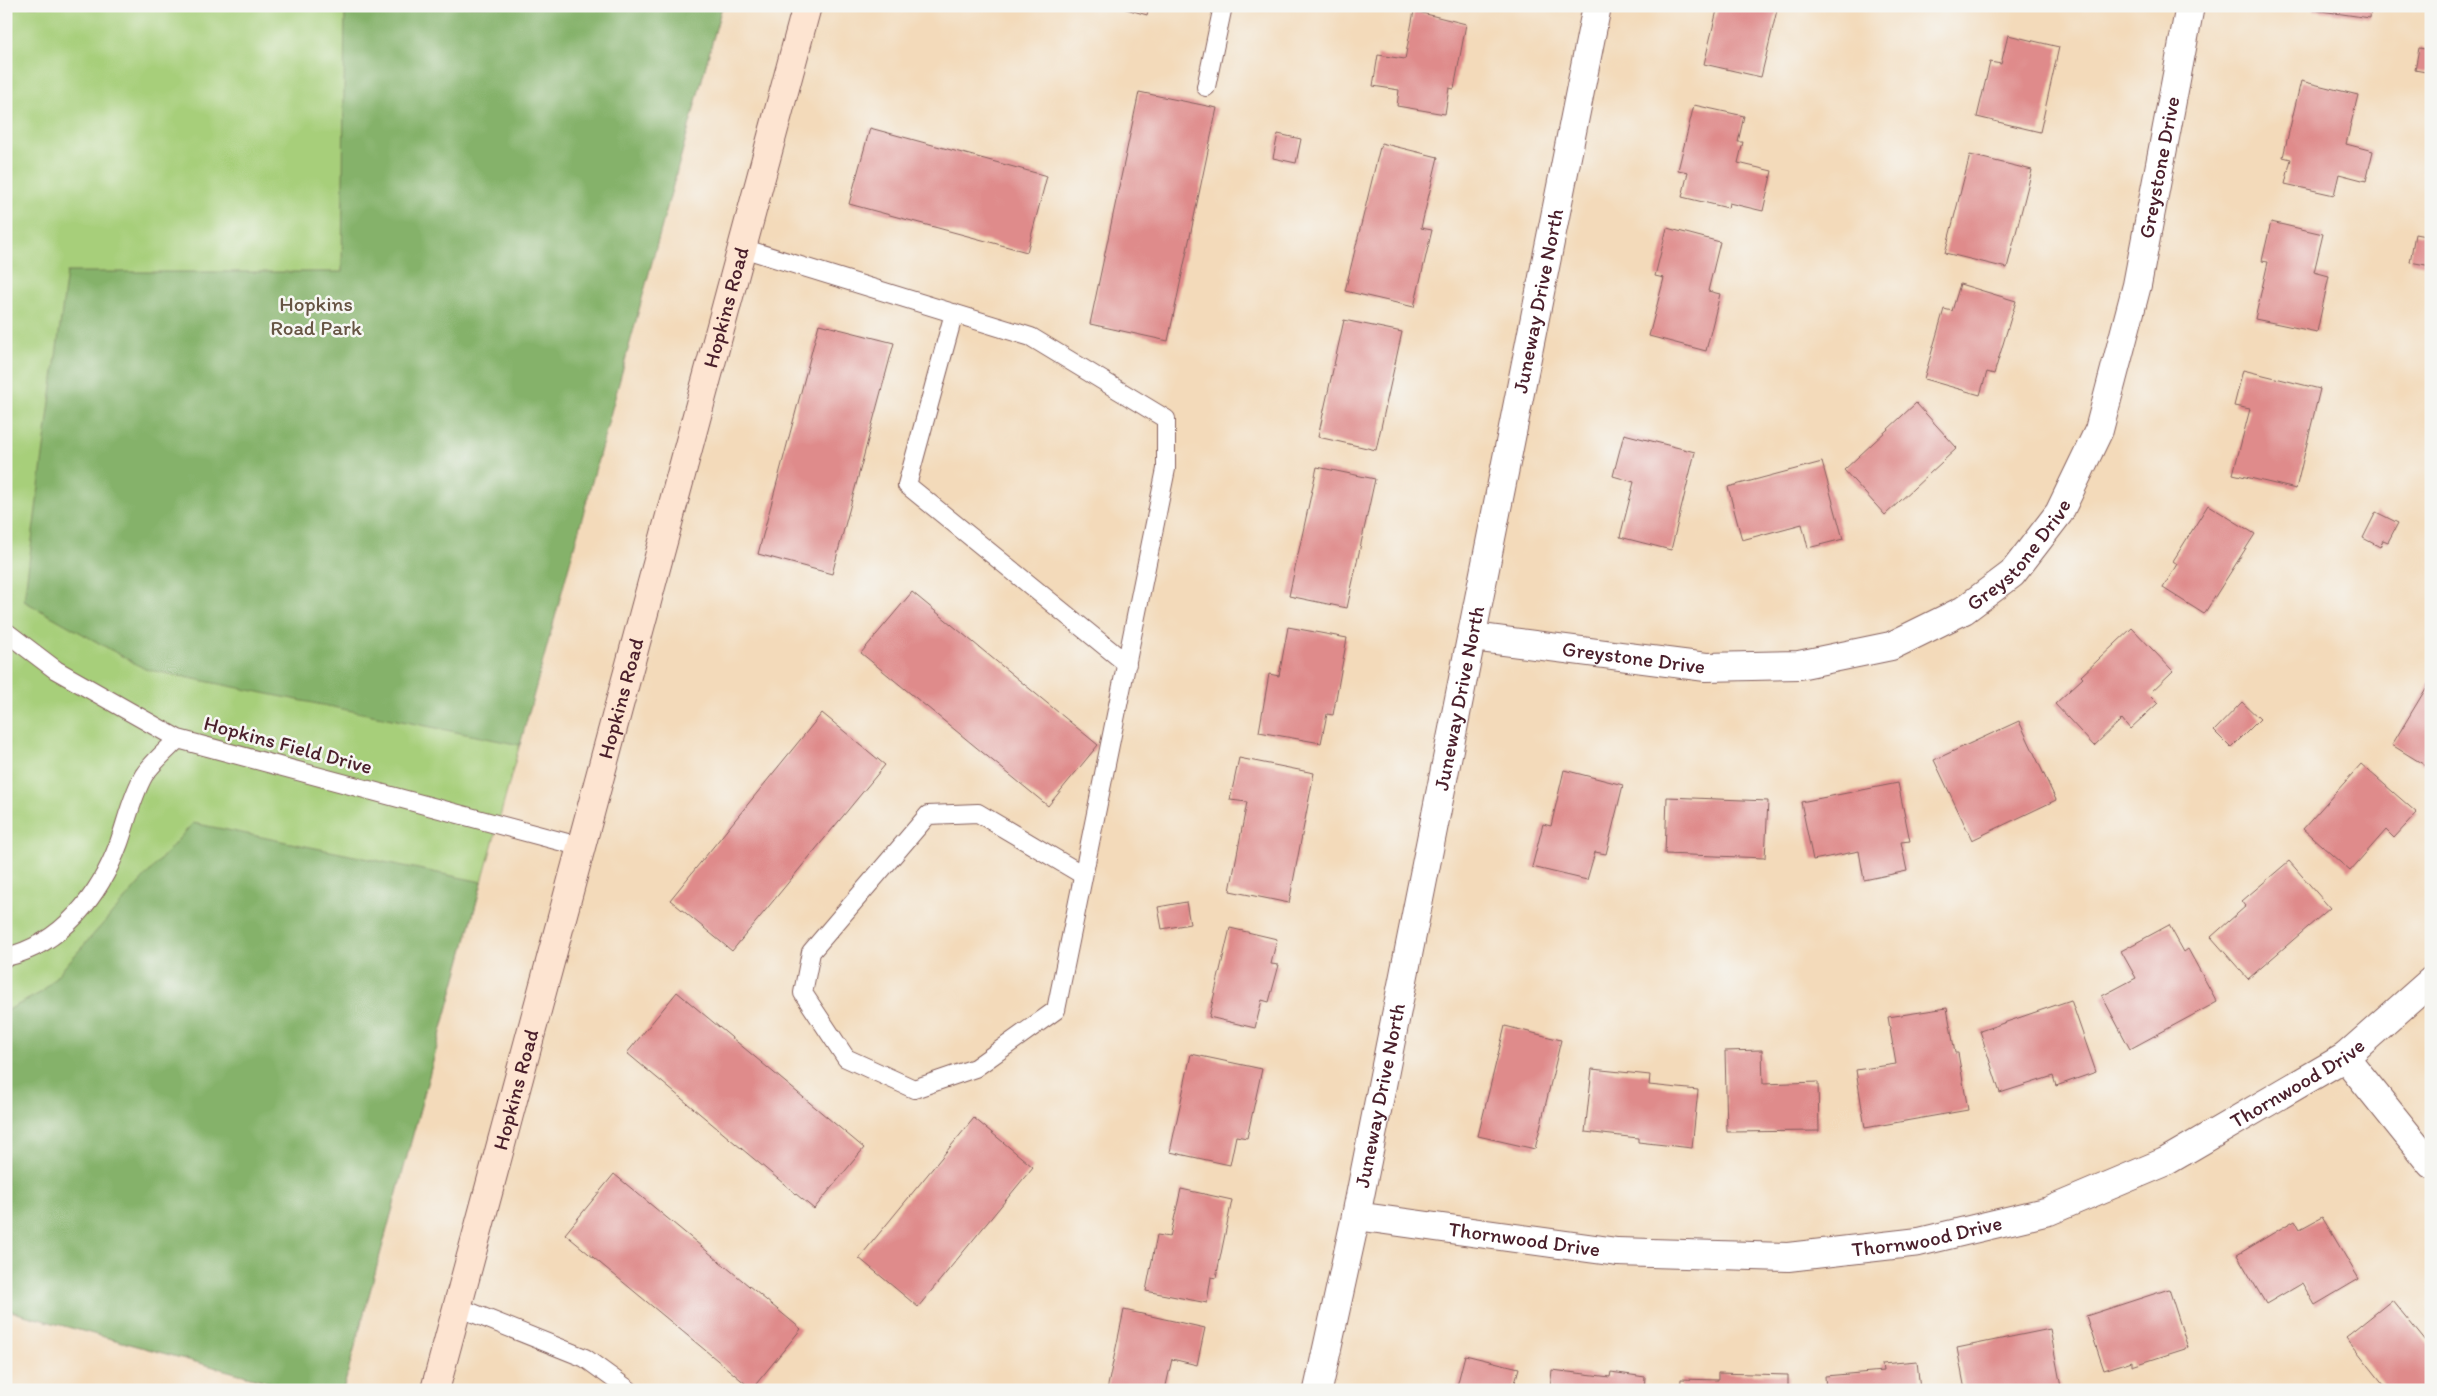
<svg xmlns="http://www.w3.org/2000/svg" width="2437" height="1396" font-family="Itim,sans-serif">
<rect width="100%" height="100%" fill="#f6f6f2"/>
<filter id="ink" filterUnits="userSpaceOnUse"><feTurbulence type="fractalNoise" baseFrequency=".02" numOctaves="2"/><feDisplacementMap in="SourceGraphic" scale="10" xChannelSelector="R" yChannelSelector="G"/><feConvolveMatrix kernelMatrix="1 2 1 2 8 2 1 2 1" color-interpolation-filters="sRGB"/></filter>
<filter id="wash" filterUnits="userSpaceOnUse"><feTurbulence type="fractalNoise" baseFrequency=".0096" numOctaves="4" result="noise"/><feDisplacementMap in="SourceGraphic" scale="20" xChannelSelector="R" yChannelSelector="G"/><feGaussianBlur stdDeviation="1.12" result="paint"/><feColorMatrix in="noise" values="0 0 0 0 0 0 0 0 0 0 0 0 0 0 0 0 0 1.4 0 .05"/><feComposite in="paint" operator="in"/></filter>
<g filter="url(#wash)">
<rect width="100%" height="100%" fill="#f3daba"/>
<path fill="#a7cf7a" stroke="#787752" d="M6 6H722L343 1390H298L6 1310Z"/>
<path fill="#85b26a" stroke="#68684a" d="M345 6H722L520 745 145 669 24 601 67 272H342Z
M193 823 482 882 343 1390H298L6 1310V1011L42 992Z"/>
<g id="blocks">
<path fill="#df8b8b" d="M1116 6H1149L1147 15Z
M1718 6H1778L1761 77 1704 64Z
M2314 6H2371L2370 18 2314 10Z
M1414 11 1466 24 1454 89 1449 88 1445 114 1397 106 1399 90 1373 86 1378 55 1405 59Z
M2008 35 2059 47 2040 132 1977 117 1990 62 2001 64Z
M2419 48 2431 50V73L2415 70Z
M2301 81 2358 95 2346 144 2373 151 2366 181 2339 174 2334 195 2285 184 2291 159 2283 157Z
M1139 92 1217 108 1168 341 1090 324Z
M1694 105 1744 116 1738 142H1743L1738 163 1772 171 1763 211 1729 203 1728 208 1682 197 1688 172 1678 170Z
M870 128 1047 176 1027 252 849 204Z
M1278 134 1301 139 1296 163 1273 158Z
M1381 143 1438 157 1421 228 1432 230 1414 307 1345 291Z
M1970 155 2032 170 2007 268 1945 253Z
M2271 222 2323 234 2314 272 2329 276 2317 332 2255 319 2268 262 2262 261Z
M1667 228 1720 242 1708 291 1720 294 1706 351 1649 336 1664 278 1655 276Z
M2415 234 2431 237V266L2410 262Z
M1960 284 2016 301 1994 374 1987 372 1980 395 1924 379 1944 309 1952 311Z
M1344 320 1402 332 1376 450 1318 437Z
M819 324 894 343 832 574 758 554Z
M2243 370 2320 389 2296 489 2233 474 2250 409 2234 406Z
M1916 403 1957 448 1885 515 1844 470Z
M1624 434 1695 452 1671 550 1620 537 1634 482 1613 476Z
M1822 462 1843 539 1808 548 1802 524 1742 540 1728 487Z
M1317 467 1375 479 1347 608 1289 596Z
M2208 505 2255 534 2204 614 2163 588 2177 564 2173 561Z
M2376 512 2398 523 2388 542 2383 540 2380 547 2363 538Z
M912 592 1098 745 1048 806 861 653Z
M1288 627 1347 638 1333 715 1327 714 1321 743 1259 732 1269 674 1279 676Z
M2132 628 2173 671 2149 694 2158 703 2130 729 2122 719 2094 746 2055 704 2083 678 2081 676Z
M2431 680V769L2392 745Z
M2242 702 2260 719 2231 748 2214 731Z
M822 713 885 765 732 951 670 900Z
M2019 721 2056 800 1972 840 1934 760Z
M1239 758 1314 773 1289 903 1230 891 1247 802 1230 800Z
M2361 764 2417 813 2394 838 2386 830 2350 871 2303 829Z
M1564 770 1623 785 1606 854 1595 852 1587 880 1532 867 1543 824 1551 826Z
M1898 783 1910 841 1901 842 1907 871 1864 880 1859 851 1813 860 1801 802Z
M1667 797 1768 801 1765 858 1665 854Z
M2289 861 2330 908 2248 979 2211 937 2246 906 2242 901Z
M1186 902 1190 924 1162 929 1158 907Z
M2169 925 2184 952 2188 949 2217 1002 2130 1049 2102 996 2136 978 2121 951Z
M1230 928 1277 939 1271 964 1279 965 1269 1002 1262 1000 1255 1028 1209 1017Z
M677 992 864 1148 814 1209 627 1053Z
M2071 1000 2096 1072 2056 1086 2053 1076 2000 1093 1980 1031Z
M1947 1008 1955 1053H1958L1968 1110 1865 1128 1856 1070 1896 1064 1888 1017Z
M1505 1026 1561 1040 1535 1149 1478 1136Z
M1762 1050 1763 1084 1818 1082 1819 1131 1727 1132 1725 1051Z
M1191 1054 1262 1069 1247 1138 1236 1136 1230 1165 1170 1152Z
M1592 1069 1650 1075 1649 1085 1698 1090 1692 1148 1638 1142V1138L1585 1132Z
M974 1118 1033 1167 918 1307 859 1258Z
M614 1174 801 1329 752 1389 565 1234Z
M1181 1189 1232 1200 1216 1278 1211 1277 1207 1303 1146 1291 1157 1235 1170 1237Z
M2322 1217 2359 1279 2315 1305 2302 1283 2266 1304 2237 1255 2295 1220 2300 1229Z
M2169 1289 2188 1348 2132 1366V1361L2104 1370 2086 1316Z
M2392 1300 2431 1348V1390H2388L2346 1337Z
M1124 1310 1205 1328 1197 1365 1172 1359 1165 1390H1107Z
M2050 1329 2061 1387 2046 1390H1965L1957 1348Z
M1465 1355 1519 1368 1513 1390H1456Z
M1917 1361 1920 1390H1826L1825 1376 1883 1371 1882 1364Z
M1552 1370 1610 1377 1611 1372 1645 1377 1644 1390H1550Z
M1718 1373 1788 1375V1390H1680L1681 1379 1718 1380Z"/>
</g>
</g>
<g filter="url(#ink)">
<use href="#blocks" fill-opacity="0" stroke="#85605d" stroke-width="1"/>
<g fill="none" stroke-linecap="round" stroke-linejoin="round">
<g stroke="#85605d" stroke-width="20">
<path id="lane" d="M1206 87 1223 6
M742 248 1031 337 1166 419V469L1056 1010 975 1068 914 1089 846 1058 803 993 811 952 928 815 978 813 1083 875
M954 313 907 485 1127 664
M6 632 56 670 178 739 582 847
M6 957C62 944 100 895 119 843 127 820 132 796 144 775 153 762 167 750 178 739
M458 1307 585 1358 629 1390"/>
</g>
<g stroke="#85605d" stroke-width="30">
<g id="street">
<path id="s1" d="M1473 637 1706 667 1799 665 1891 646 1964 610 2012 574 2059 513 2099 430 2137 285 2190 6"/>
<path d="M2345 1057 2431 1164"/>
<path id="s2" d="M1356 1216 1617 1252 1788 1257 1919 1242 2049 1211 2165 1162 2345 1057 2431 981"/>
<path id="s3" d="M1318 1390 1356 1216 1597 6"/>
</g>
</g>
<g stroke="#85605d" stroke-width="30">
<g id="secondary">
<path id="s4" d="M435 1390 807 6"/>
</g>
</g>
<use href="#lane" stroke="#fff" stroke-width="18"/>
<use href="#street" stroke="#fff" stroke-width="28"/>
<use href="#secondary" stroke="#fde4d1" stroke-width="28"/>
</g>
</g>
<g text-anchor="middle" stroke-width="5" stroke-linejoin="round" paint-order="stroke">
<g font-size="21" fill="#4a1f2b" stroke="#f6f6f2">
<text dy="7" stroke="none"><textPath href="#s1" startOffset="1002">Greystone Drive</textPath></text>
<text dy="7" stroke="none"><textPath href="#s3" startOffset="1111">Juneway Drive North</textPath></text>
<text dy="7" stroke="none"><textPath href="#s4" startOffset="1121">Hopkins Road</textPath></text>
<text dy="7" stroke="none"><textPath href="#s1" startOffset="582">Greystone Drive</textPath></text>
<text dy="7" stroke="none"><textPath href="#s1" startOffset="162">Greystone Drive</textPath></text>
<text dy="7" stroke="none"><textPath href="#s4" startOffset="716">Hopkins Road</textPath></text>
<text dy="7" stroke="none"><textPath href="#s3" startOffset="706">Juneway Drive North</textPath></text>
<text transform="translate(288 745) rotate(15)" y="7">Hopkins Field Drive</text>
<text dy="7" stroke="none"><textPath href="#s2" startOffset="980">Thornwood Drive</textPath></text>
<text dy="7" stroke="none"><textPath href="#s4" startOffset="311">Hopkins Road</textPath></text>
<text dy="7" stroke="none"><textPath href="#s3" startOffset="301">Juneway Drive North</textPath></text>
<text dy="7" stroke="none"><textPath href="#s2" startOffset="575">Thornwood Drive</textPath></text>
<text dy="7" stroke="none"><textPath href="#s2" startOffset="170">Thornwood Drive</textPath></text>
</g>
<g font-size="21" fill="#665443" stroke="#f6f6f2">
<text x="316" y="311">Hopkins<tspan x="316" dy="24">Road Park</tspan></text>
</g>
</g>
<rect width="2437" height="1396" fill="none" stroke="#f6f6f2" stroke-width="25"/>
</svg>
